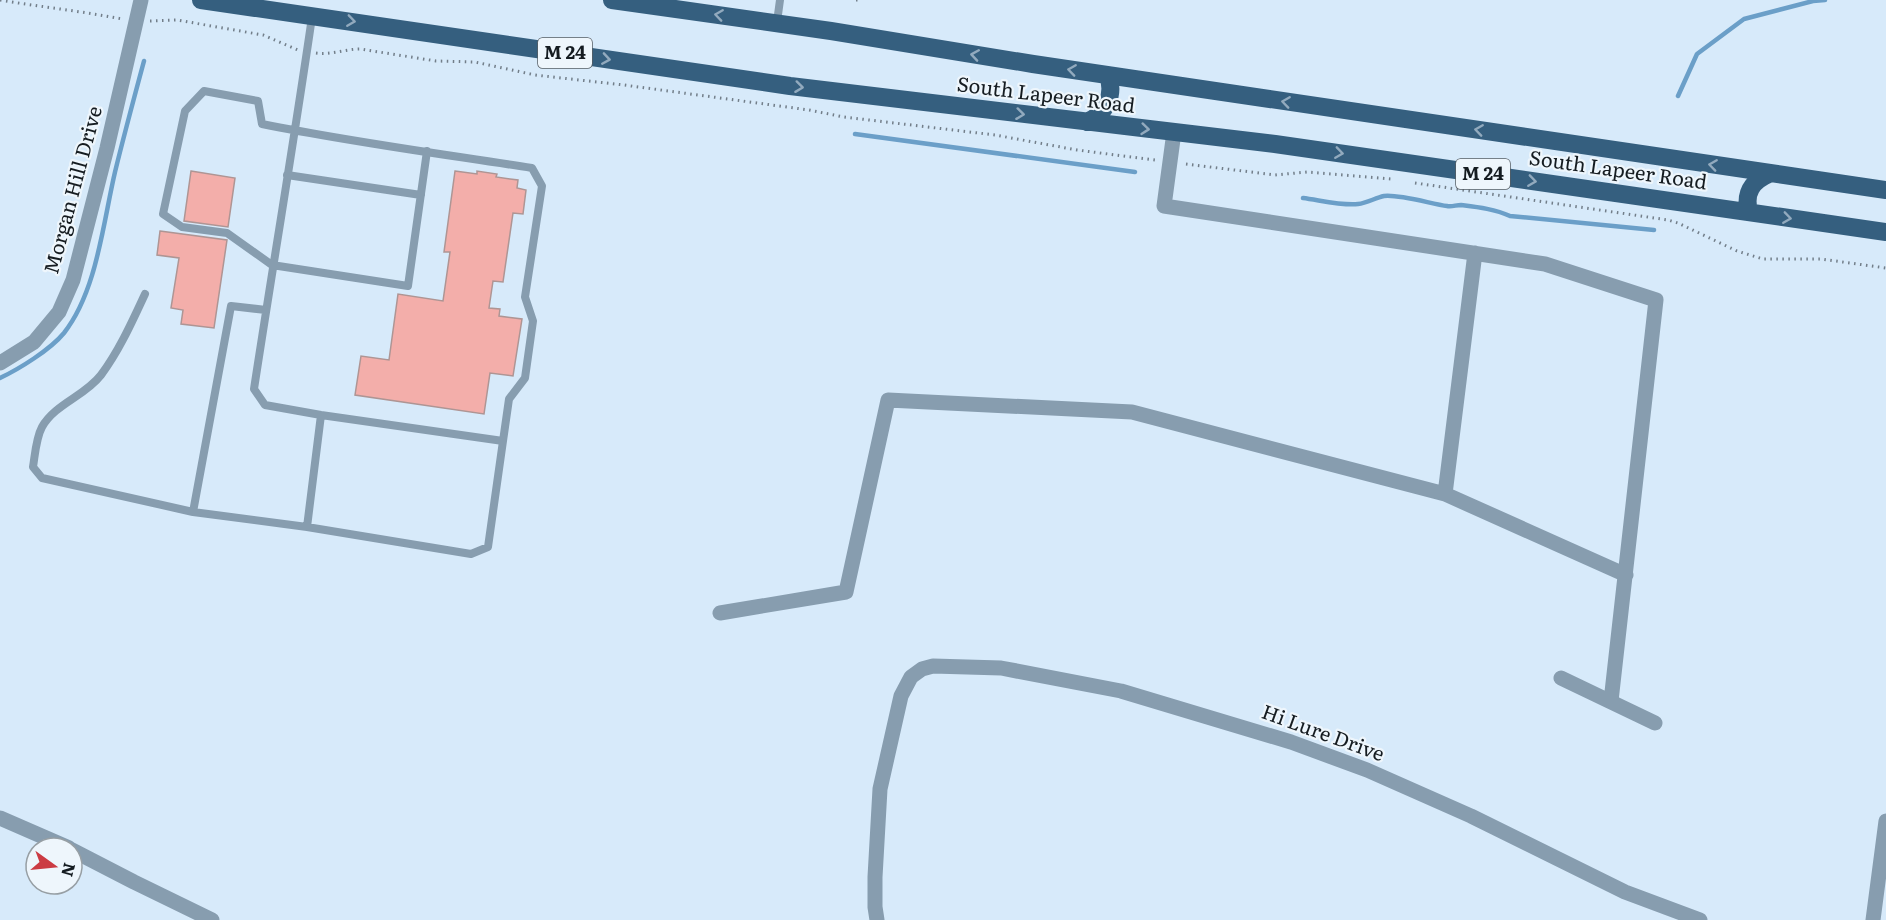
<svg xmlns="http://www.w3.org/2000/svg" width="1886" height="920" font-family="Literata,serif">
<rect width="100%" height="100%" fill="#d7eafa"/>
<g fill="none" stroke-linecap="round" stroke-linejoin="round">
<path stroke="#6b9fc8" stroke-width="4.5" d="M1678 96 1697 54 1744 19 1813 1 1825 0
M855 134 1135 172
M1303 198C1319 200 1343 206 1358 204 1367 203 1375 198 1384 196 1399 194 1432 204 1447 206 1452 207 1456 205 1461 205 1477 207 1495 209 1510 216L1654 230
M0 378C19 369 50 350 64 333 97 291 103 223 115 172 124 135 134 98 144 61"/>
</g>
<path fill="#f3aeaa" stroke="#ae9594" stroke-width="1.5" d="M191 171 235 178 228 227 184 221Z
M455 171 477 174V171L497 174 496 177 518 180 517 188 526 190 523 214 513 213 503 282 493 281 489 308 500 309 499 316 522 319 513 376 490 373 484 414 355 395 361 356 389 360 398 294 443 301 450 252H444Z
M160 231 227 240 214 328 181 324 183 310 171 308 179 258 157 255Z"/>
<g fill="none" stroke-linecap="round" stroke-linejoin="round">
<path stroke="#727e89" stroke-width="3" stroke-dasharray="1.5 4.5" stroke-linecap="butt" d="M0 0C41 7 81 11 122 19
M856 0H858
M150 21 177 20 263 35 298 50
M316 53C331 55 345 49 360 49L436 61 475 62 535 75 624 85 809 110 844 117 995 135 1077 150 1155 160
M1186 164 1275 175 1307 172 1391 179
M1415 183 1668 220 1678 223 1737 251 1763 259H1821L1886 268"/>
<path stroke="#879daf" stroke-width="8" d="M312 17C294 141 273 265 254 389L265 405 321 415 503 441 509 399 525 378 533 321 525 297 542 186 532 168C442 154 351 142 262 124L258 101 204 91 185 111 163 214 182 227 227 233 272 265 408 286 427 151
M777 22 780 0
M287 175 421 195
M145 294C132 322 119 351 101 375 85 396 55 404 42 427 36 438 35 455 33 467L42 478 193 512 307 527 471 554 488 547 503 441
M193 512 231 306 266 310
M307 527 321 415"/>
<path stroke="#879daf" stroke-width="15" d="M1174 132 1164 206 1545 264 1656 300 1611 701
M0 363 34 342 59 312 73 280 107 148 141 0
M1445 494 1475 253
M720 613 846 592 888 400 1132 412 1445 494 1626 575
M1561 678 1655 723
M0 818 69 848
M72 850 134 882 212 920
M877 920 875 907V877L880 789 901 696 911 677 922 669 933 666 1001 668 1121 691 1291 742 1367 770 1471 816 1625 892 1700 920
M1873 920 1886 821"/>
<path stroke="#355f7f" stroke-width="18" d="M201 0 790 86 1275 144 1886 232
M612 0 831 31 1033 64 1886 190
M1087 122C1106 113 1115 96 1108 75
M1749 212C1744 192 1752 181 1771 173"/>
</g>
<defs><path id="oneway-chevron" d="M-2-3.5L2.5 0L-2 3.5" fill="none" stroke-width="1.6" stroke-linecap="round" stroke-linejoin="round" transform="scale(1.5)"/></defs>
<g stroke="#92aabe">
<use href="#oneway-chevron" transform="translate(719 15) rotate(-172)"/>
<use href="#oneway-chevron" transform="translate(351 21) rotate(8)"/>
<use href="#oneway-chevron" transform="translate(975 55) rotate(-171)"/>
<use href="#oneway-chevron" transform="translate(606 59) rotate(9)"/>
<use href="#oneway-chevron" transform="translate(1072 70) rotate(-172)"/>
<use href="#oneway-chevron" transform="translate(799 87) rotate(7)"/>
<use href="#oneway-chevron" transform="translate(1286 102) rotate(-172)"/>
<use href="#oneway-chevron" transform="translate(1020 114) rotate(7)"/>
<use href="#oneway-chevron" transform="translate(1145 129) rotate(6)"/>
<use href="#oneway-chevron" transform="translate(1479 130) rotate(-172)"/>
<use href="#oneway-chevron" transform="translate(1339 153) rotate(8)"/>
<use href="#oneway-chevron" transform="translate(1713 165) rotate(-172)"/>
<use href="#oneway-chevron" transform="translate(1532 181) rotate(8)"/>
<use href="#oneway-chevron" transform="translate(1787 218) rotate(8)"/>
</g>
<g text-anchor="middle" stroke-width="4.5" stroke-linejoin="round" paint-order="stroke">
<g fill="#eef6fc" stroke="#565d63" stroke-width="1.5">
<rect x="538" y="38" width="54" height="30" rx="4.5"/>
<rect x="1456" y="159" width="54" height="30" rx="4.5"/>
</g>
<g font-size="18" font-weight="bold" fill="#151c21">
<text x="565" y="59">M 24</text>
<text x="1483" y="180">M 24</text>
</g>
<g font-size="20" fill="#151c21" stroke="#eef6fc">
<text transform="translate(1046 95) rotate(7)" y="7">South Lapeer Road</text>
<text transform="translate(1618 170) rotate(8)" y="7">South Lapeer Road</text>
<text transform="translate(73 190) rotate(-75)" y="7">Morgan Hill Drive</text>
<text transform="translate(1323 733) rotate(20)" y="7">Hi Lure Drive</text>
</g>
</g>
<g transform="translate(54 866) rotate(105)"><circle r="28" fill="#eef6fc" stroke="#979fa4" stroke-width="1.5"/>
<path d="M0-4.5L10 22L0 15L-10 22Z" fill="#cb3b43"/>
<text y="-9" font-size="16" font-weight="bold" text-anchor="middle" fill="#151c21">N</text>
</g>
</svg>
